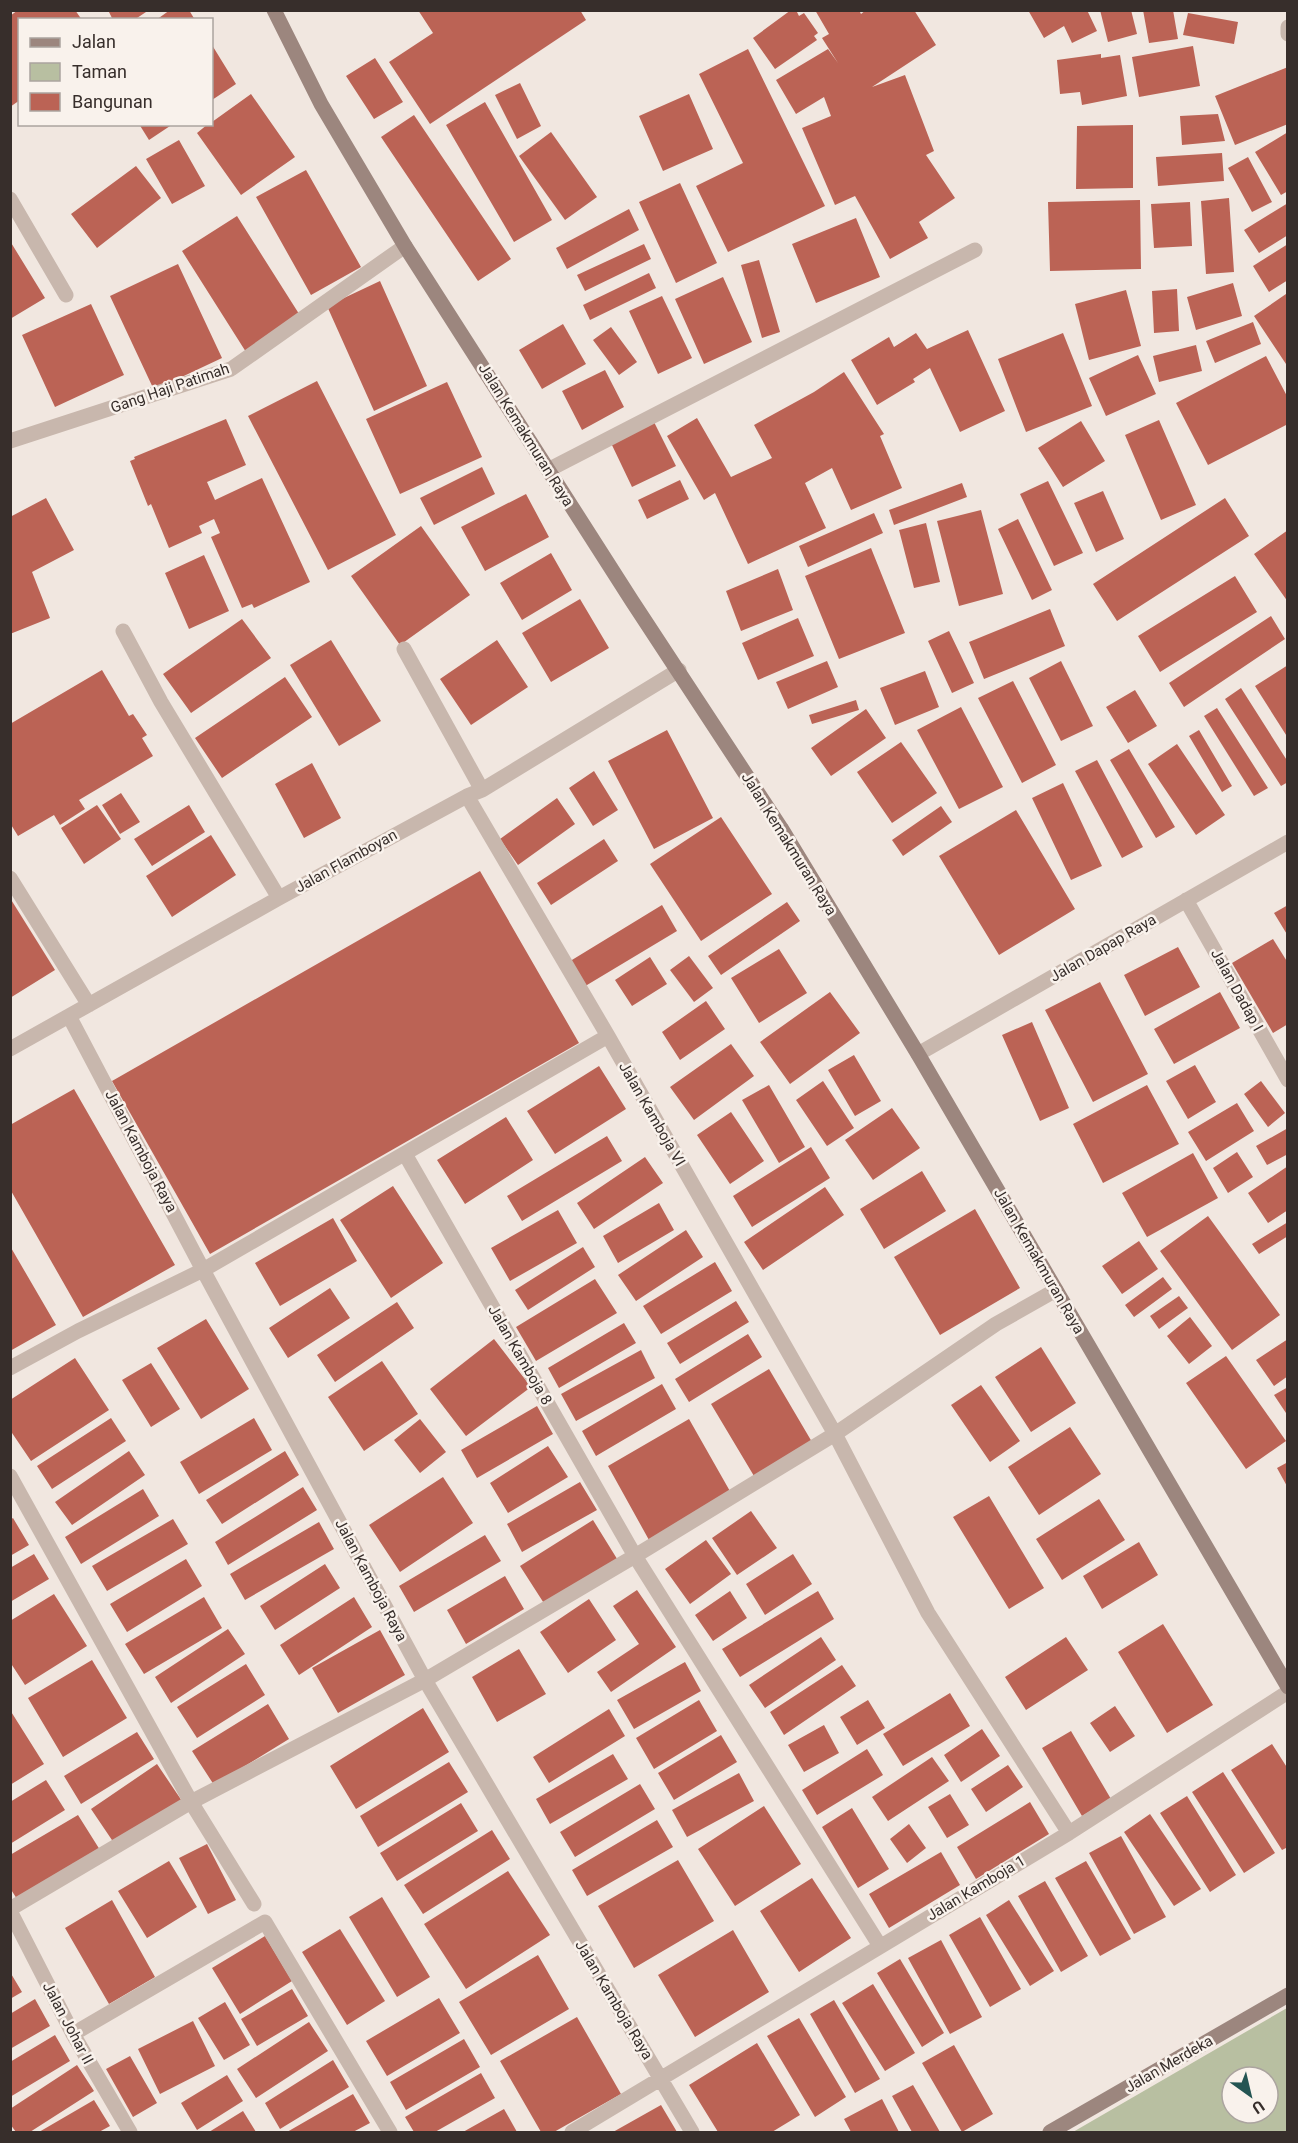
<svg xmlns="http://www.w3.org/2000/svg" width="1298" height="2143" font-family="Roboto,sans-serif">
<rect width="100%" height="100%" fill="#f1e7e0"/>
<path fill="#b8bfa1" fill-rule="evenodd" d="M1287 2008V2132H1073ZM1232 2077H1268V2113H1232Z"/>
<path fill="#bb6355" d="M18 10H75L82 20H20V100L10 107V16Z
M108 10H149L134 20H113Z
M170 10H189L195 20H156Z
M418 10H580L586 20 430 124 389 62 433 33Z
M791 10H796L799 16 804 13 818 33 814 36 817 40 775 69 753 38Z
M815 10H859L861 14 866 10H914L936 45 872 87 905 75 934 151 926 155 955 198 919 222 928 238 890 259 855 196 835 205 802 128 831 116 824 97 796 114 776 80 828 49 838 63 822 38 829 34Z
M1028 10H1087L1097 31 1072 43 1064 26 1044 38Z
M1100 10H1131L1137 34 1108 42Z
M1143 10H1173L1178 39 1149 43Z
M1188 13 1238 22 1234 44 1183 35Z
M212 45 236 84 212 100Z
M1193 46 1200 86 1139 97 1132 57Z
M748 49 825 206 728 252 696 186 743 163 699 74Z
M1101 54V58L1120 55 1127 96 1082 105 1080 92 1060 94 1057 60Z
M375 58 403 102 374 119 346 76Z
M1288 67V124L1235 145 1215 96Z
M520 83 541 126 517 139 495 95Z
M251 94 295 157 241 195 197 133 208 124H212V122Z
M689 94 713 149 663 171 639 116Z
M485 102 552 220 514 242 446 125Z
M1218 114 1225 141 1182 145 1180 116Z
M414 115 511 259 478 281 381 137Z
M139 124H173L149 140Z
M1133 125V188L1076 189 1077 126Z
M551 132 597 197 565 220 519 156Z
M1288 132V191L1281 195 1255 152Z
M179 140 205 186 172 204 146 159Z
M1222 153 1224 181 1158 186 1156 157Z
M1248 157 1272 202 1252 212 1228 168Z
M136 166 161 198 97 248 71 214Z
M306 170 361 267 311 295 256 197Z
M680 183 717 263 676 283 639 202Z
M1229 198 1234 272 1206 274 1201 201Z
M1140 200 1141 269 1050 271 1048 202Z
M1190 202 1192 246 1154 248 1151 204Z
M1288 203V235L1259 253 1244 230Z
M629 209 639 230 567 269 556 248Z
M237 216 301 317 246 352 182 251Z
M856 218 880 277 816 303 792 244Z
M10 241 45 298 10 319Z
M644 244 651 259 585 291 577 275Z
M1288 244V280L1269 292 1253 266Z
M759 260 780 332 762 338 741 265Z
M178 264 222 358 154 390 110 296Z
M649 273 656 288 590 320 583 305Z
M723 277 752 342 704 364 675 299Z
M380 281 427 386 374 411 327 306Z
M1233 283 1242 316 1196 330 1187 297Z
M1177 289 1179 331 1154 333 1152 291Z
M1126 290 1141 346 1089 360 1075 304Z
M1286 294 1288 296V367L1254 316Z
M662 296 692 358 658 374 629 311Z
M91 304 124 375 55 407 22 335Z
M1253 322 1261 344 1215 363 1206 341Z
M563 324 586 364 542 389 519 350Z
M611 327 637 362 619 375 593 340Z
M968 330 1005 411 960 432 930 368 913 379 915 382 877 405 851 360 889 337 894 347 916 333 927 349Z
M1063 333 1092 406 1026 432 998 359Z
M1196 345 1202 371 1159 382 1153 356Z
M1138 355 1156 394 1106 416 1089 378Z
M1266 356 1288 398V424L1208 465 1176 403Z
M605 370 624 407 582 430 562 391Z
M844 372 884 434 880 436 902 488 851 510 832 468 805 483 826 528 748 564 715 493 704 500 667 436 697 418 731 477 772 458 754 425 814 392Z
M317 381 396 535 328 570 248 416Z
M447 382 482 457 400 494 366 419Z
M226 419 246 465 207 482 215 500 262 478 310 582 254 608 252 604 242 608 211 537 220 533 214 519 199 526 202 533 169 548 151 504 148 506 130 461 135 459 134 457Z
M1159 420 1196 505 1161 520 1125 435Z
M1081 421 1105 461 1063 487 1038 448Z
M654 422 676 466 632 487 611 443Z
M482 467 495 494 434 525 420 498Z
M680 480 689 499 647 519 638 500Z
M1048 481 1083 553 1054 566 1020 494Z
M962 483 967 497 894 525 889 510Z
M1103 491 1124 539 1096 552 1074 503Z
M526 494 549 537 485 571 461 527Z
M46 498 74 550 32 572 50 618 10 634V517Z
M1225 498 1249 536 1117 621 1093 584Z
M981 510 1003 594 959 606 937 521Z
M874 513 883 533 808 567 799 546Z
M1018 519 1052 590 1032 600 998 529Z
M926 523 940 582 914 588 899 530Z
M421 526 470 595 400 645 351 576Z
M1288 530V602L1254 554Z
M871 548 905 633 839 659 805 576Z
M551 553 572 590 522 620 500 583Z
M204 555 229 611 189 629 165 573Z
M778 569 793 610 741 631 726 591Z
M1235 576 1257 612 1160 672 1138 636Z
M580 599 609 648 551 682 522 633Z
M1050 609 1065 646 984 679 969 642Z
M1271 616 1285 639 1184 707 1169 683Z
M798 618 814 656 758 680 742 643Z
M242 619 271 658 191 713 163 674Z
M949 631 974 683 952 693 928 641Z
M331 640 381 721 339 746 290 665Z
M497 640 528 687 471 725 440 679Z
M827 661 838 687 788 709 776 682Z
M1061 661 1093 726 1061 741 1029 678Z
M1288 665V738L1255 686Z
M102 670 129 716 133 714 147 735 142 738 153 756 79 800 85 809 60 825 54 815 18 836 10 823V724Z
M925 671 939 707 895 725 880 688Z
M285 677 312 717 222 778 195 738Z
M1013 681 1056 765 1022 783 978 698Z
M1241 688 1288 762V782L1281 786 1225 699Z
M1135 690 1157 726 1128 743 1106 707Z
M856 700 859 710 812 724 809 715Z
M961 707 1003 787 959 809 917 730Z
M1217 708 1268 788 1254 796 1204 716Z
M866 709 886 738 831 776 811 748Z
M667 730 713 818 654 849 608 761Z
M1199 730 1232 786 1222 792 1189 736Z
M901 742 937 793 892 823 857 772Z
M1177 744 1225 815 1196 835 1148 764Z
M1129 749 1175 827 1156 838 1110 760Z
M1097 760 1143 847 1122 858 1075 771Z
M312 763 341 818 304 838 275 784Z
M594 771 618 810 593 826 569 788Z
M1063 783 1102 866 1071 880 1032 798Z
M121 793 140 822 120 834 102 805Z
M557 798 575 824 518 865 500 839Z
M97 805 121 839 84 864 61 828Z
M189 805 205 832 152 866 134 839Z
M941 806 952 822 903 856 892 840Z
M1016 810 1075 909 999 955 939 856Z
M721 817 772 894 701 941 650 864Z
M211 835 236 875 172 917 146 876Z
M604 839 618 861 551 905 537 883Z
M480 871 579 1043 210 1254 112 1081Z
M10 898 55 970 10 998Z
M787 902 800 921 721 975 708 956Z
M662 905 677 931 582 988 567 963Z
M1288 905V936L1274 913Z
M1273 939 1288 963V1024L1273 1033 1232 963Z
M1178 947 1200 987 1145 1016 1124 975Z
M779 949 807 993 759 1023 731 978Z
M689 956 713 988 694 1002 670 970Z
M650 957 667 984 632 1006 615 980Z
M1100 982 1148 1074 1093 1102 1045 1010Z
M830 992 860 1033 790 1084 760 1042Z
M1220 992 1240 1028 1174 1064 1154 1029Z
M706 1001 725 1029 680 1060 662 1032Z
M1032 1022 1069 1108 1040 1121 1002 1035Z
M731 1044 754 1076 694 1120 670 1087Z
M854 1055 881 1101 855 1116 828 1070Z
M1195 1065 1216 1102 1188 1119 1166 1081Z
M599 1066 626 1109 555 1154 527 1111Z
M823 1081 854 1128 827 1146 796 1100Z
M1261 1081 1285 1113 1268 1127 1244 1094Z
M769 1085 805 1147 779 1163 742 1100Z
M1147 1085 1179 1144 1103 1183 1073 1124Z
M74 1089 175 1265 83 1317 10 1189V1125Z
M1237 1103 1254 1131 1206 1161 1188 1132Z
M892 1108 920 1148 873 1180 845 1140Z
M731 1112 764 1161 730 1184 697 1135Z
M506 1117 533 1160 465 1204 437 1160Z
M1288 1128V1154L1267 1165 1256 1146Z
M607 1136 622 1161 522 1221 507 1196Z
M811 1147 830 1178 752 1227 733 1196Z
M1237 1152 1253 1177 1228 1193 1213 1168Z
M1193 1153 1218 1198 1147 1237 1122 1193Z
M645 1157 663 1183 594 1229 577 1203Z
M1288 1166V1210L1268 1223 1248 1193Z
M922 1171 946 1211 884 1249 860 1209Z
M393 1186 443 1263 391 1298 340 1220Z
M825 1187 844 1215 763 1270 744 1242Z
M659 1203 674 1230 618 1263 603 1236Z
M975 1209 1020 1288 940 1335 894 1257Z
M558 1210 577 1243 510 1281 491 1248Z
M1208 1216 1280 1315 1232 1350 1160 1251Z
M333 1218 357 1261 280 1306 255 1263Z
M1288 1222V1236L1259 1254 1252 1244Z
M686 1230 703 1257 636 1301 618 1275Z
M1139 1241 1158 1269 1122 1294 1102 1266Z
M10 1246 56 1325 10 1351Z
M583 1247 595 1267 528 1310 515 1290Z
M715 1262 732 1291 661 1334 643 1306Z
M1163 1277 1172 1289 1134 1317 1125 1305Z
M595 1279 617 1313 536 1361 516 1327Z
M330 1288 350 1318 288 1358 269 1328Z
M1179 1296 1188 1308 1159 1329 1150 1316Z
M736 1301 749 1322 680 1364 667 1343Z
M397 1302 414 1328 335 1382 317 1355Z
M1190 1317 1212 1346 1189 1364 1167 1336Z
M206 1319 249 1389 201 1419 157 1348Z
M624 1323 636 1343 559 1388 548 1368Z
M748 1334 762 1357 689 1402 675 1379Z
M494 1339 531 1387 466 1436 430 1389Z
M1288 1339V1376L1274 1386 1256 1360Z
M1041 1347 1076 1403 1031 1432 995 1377Z
M641 1350 655 1378 576 1421 561 1394Z
M1226 1356 1286 1441 1246 1469 1186 1383Z
M75 1358 109 1410 31 1461 10 1430V1400Z
M382 1361 418 1414 364 1451 328 1397Z
M151 1363 180 1409 151 1427 122 1380Z
M769 1369 812 1442 754 1476 711 1404Z
M662 1384 676 1409 596 1456 582 1431Z
M981 1385 1020 1441 990 1462 951 1405Z
M1288 1387V1416L1274 1395Z
M537 1406 553 1434 477 1478 461 1450Z
M111 1418 126 1441 52 1489 37 1466Z
M254 1418 272 1450 199 1494 180 1462Z
M420 1419 446 1452 420 1473 394 1440Z
M689 1419 731 1493 649 1540 608 1466Z
M1070 1427 1101 1474 1039 1515 1008 1467Z
M548 1446 568 1477 508 1513 490 1483Z
M129 1451 145 1475 72 1525 55 1502Z
M285 1451 299 1475 222 1524 206 1500Z
M1288 1462V1488L1277 1468Z
M443 1477 473 1523 400 1572 369 1525Z
M580 1482 597 1510 522 1552 507 1524Z
M303 1487 317 1510 228 1565 215 1542Z
M143 1489 159 1516 81 1564 65 1537Z
M989 1496 1044 1588 1009 1609 953 1517Z
M1099 1499 1125 1540 1062 1580 1036 1539Z
M751 1511 777 1548 737 1575 712 1538Z
M13 1518 29 1545 10 1556V1520Z
M173 1519 188 1544 107 1591 92 1566Z
M593 1520 619 1562 547 1608 520 1566Z
M319 1522 334 1549 245 1600 230 1574Z
M485 1535 501 1561 414 1612 399 1586Z
M706 1540 731 1574 690 1604 665 1569Z
M1139 1542 1158 1575 1102 1609 1083 1576Z
M34 1554 49 1579 10 1602V1568Z
M793 1554 812 1584 765 1615 746 1584Z
M186 1559 202 1586 127 1632 110 1604Z
M325 1564 340 1588 275 1630 260 1606Z
M505 1576 524 1609 466 1644 447 1610Z
M637 1590 676 1647 611 1692 597 1672 639 1644 613 1606Z
M730 1591 747 1618 713 1641 695 1615Z
M818 1591 834 1619 740 1677 722 1649Z
M54 1594 87 1646 25 1685 10 1662V1621Z
M204 1597 222 1628 144 1674 125 1644Z
M354 1597 372 1627 299 1675 280 1645Z
M589 1599 616 1640 568 1673 540 1632Z
M1163 1624 1213 1705 1167 1733 1118 1652Z
M228 1629 245 1654 171 1703 155 1677Z
M380 1630 405 1675 338 1713 312 1668Z
M821 1637 836 1660 765 1708 749 1685Z
M1066 1637 1088 1670 1026 1710 1005 1677Z
M519 1649 546 1694 497 1722 472 1677Z
M92 1660 127 1718 63 1757 28 1698Z
M685 1662 701 1691 634 1729 617 1700Z
M246 1664 265 1695 197 1738 177 1707Z
M842 1665 856 1686 784 1735 770 1712Z
M950 1693 970 1726 903 1766 883 1734Z
M699 1700 717 1731 654 1769 636 1738Z
M868 1700 885 1728 857 1745 840 1717Z
M268 1704 289 1739 214 1785 192 1751Z
M1115 1706 1135 1736 1110 1752 1090 1723Z
M423 1708 449 1752 356 1809 330 1766Z
M609 1709 625 1736 549 1783 533 1757Z
M10 1710 44 1764 10 1785Z
M824 1725 839 1753 804 1772 788 1745Z
M982 1729 1000 1756 961 1782 944 1755Z
M1071 1731 1111 1799 1082 1816 1042 1748Z
M137 1732 154 1759 81 1804 64 1776Z
M721 1735 737 1762 674 1800 658 1773Z
M1272 1744 1288 1769V1847L1282 1850 1231 1770Z
M867 1749 883 1775 817 1815 802 1790Z
M613 1754 628 1779 550 1824 536 1799Z
M932 1757 949 1781 888 1821 872 1797Z
M449 1762 468 1792 378 1847 360 1816Z
M157 1764 182 1801 116 1846 91 1809Z
M1008 1765 1023 1787 986 1812 971 1789Z
M1223 1772 1275 1853 1244 1873 1192 1792Z
M739 1773 754 1801 687 1837 672 1810Z
M46 1780 65 1810 10 1844V1802Z
M640 1784 655 1809 575 1857 560 1832Z
M950 1794 969 1825 947 1838 928 1807Z
M1187 1796 1236 1875 1210 1892 1160 1813Z
M1030 1802 1049 1834 976 1879 957 1847Z
M461 1803 478 1831 397 1881 380 1853Z
M764 1806 801 1864 735 1906 698 1849Z
M852 1808 889 1869 858 1888 822 1827Z
M1150 1814 1201 1889 1174 1906 1124 1832Z
M78 1815 100 1850 17 1899 10 1888V1855Z
M657 1820 673 1847 587 1896 572 1870Z
M909 1824 926 1848 907 1863 890 1839Z
M492 1830 510 1859 423 1914 404 1885Z
M1121 1836 1166 1917 1134 1934 1089 1853Z
M207 1844 236 1900 208 1914 179 1858Z
M941 1852 960 1885 889 1928 869 1894Z
M678 1860 714 1921 634 1968 598 1906Z
M169 1861 197 1907 147 1938 118 1891Z
M1086 1861 1131 1939 1100 1956 1055 1878Z
M508 1871 550 1935 466 1989 424 1924Z
M812 1878 851 1938 799 1972 760 1911Z
M1045 1881 1088 1956 1061 1972 1018 1896Z
M382 1897 430 1977 397 1997 349 1917Z
M112 1900 155 1977 109 2004 65 1928Z
M1009 1900 1054 1971 1030 1986 986 1915Z
M980 1917 1021 1989 990 2007 949 1935Z
M340 1929 385 2001 347 2025 302 1952Z
M733 1930 769 1992 695 2037 658 1975Z
M265 1936 292 1981 240 2014 212 1968Z
M941 1940 982 2017 950 2034 908 1958Z
M538 1955 569 2009 491 2055 459 2002Z
M900 1959 944 2033 922 2047 877 1973Z
M10 1972 22 1992 10 1999Z
M873 1984 915 2053 885 2071 842 2003Z
M292 1989 308 2016 257 2046 241 2019Z
M439 1998 460 2033 387 2076 366 2041Z
M35 1999 50 2026 10 2049V2014Z
M834 2000 880 2079 855 2093 810 2014Z
M225 2002 250 2045 224 2060 198 2018Z
M577 2017 621 2094 554 2132H541L500 2061Z
M799 2018 846 2097 815 2117 767 2036Z
M193 2021 215 2066 160 2094 138 2049Z
M309 2022 328 2051 256 2098 237 2069Z
M55 2035 70 2061 10 2097V2062Z
M464 2039 480 2067 406 2110 390 2082Z
M757 2043 800 2115 772 2132H718L689 2085Z
M954 2045 993 2114 962 2132 922 2063Z
M130 2056 157 2103 133 2117 106 2069Z
M333 2060 349 2087 280 2129 265 2103Z
M77 2065 94 2091 30 2132H16L10 2124V2109Z
M481 2073 495 2098 435 2132H414L405 2117Z
M227 2075 243 2101 197 2130 181 2103Z
M913 2085 940 2132H912L892 2096Z
M353 2094 370 2123 353 2132H287Z
M882 2099 899 2132H851L844 2119Z
M94 2100 110 2126 99 2132H39Z
M661 2105 677 2132H613Z
M504 2109 517 2132H463Z
M243 2111 256 2132H209Z"/>
<g fill="none" stroke-linecap="round" stroke-linejoin="round">
<path stroke="#c8b7ad" stroke-width="15" d="M1288 27V34
M10 199 66 295
M10 441 231 369 405 246
M548 470 975 250
M123 631 161 702 279 898
M404 649 482 790
M467 796 608 1036 835 1434 928 1613 1069 1833
M10 878 89 1005
M1186 900 1288 1080
M69 1016 203 1270 425 1680 692 2132
M10 1049 279 898 467 796 482 790 679 670
M918 1054 1288 842
M405 1154 635 1556 880 1946
M10 1368 78 1331 203 1270 608 1036
M10 1476 191 1802 254 1904
M10 1909 191 1802 425 1680 635 1556 835 1434 996 1324 1056 1290
M10 1911 73 2034 130 2132
M73 2034 265 1922 390 2132
M572 2132 1069 1833 1288 1692"/>
<path stroke="#9c867e" stroke-width="15" d="M274 10 321 104 405 246 632 601 781 828 918 1054 1288 1687
M1050 2132 1288 1995"/>
</g>
<g text-anchor="middle" stroke-width="5" stroke-linejoin="round" paint-order="stroke">
<g font-size="15" fill="#372e2b" stroke="#f9f2ec">
<text transform="translate(170 388) rotate(-19)" y="5">Gang Haji Patimah</text>
<text transform="translate(526 435) rotate(58)" y="5">Jalan Kemakmuran Raya</text>
<text transform="translate(789 844) rotate(58)" y="5">Jalan Kemakmuran Raya</text>
<text transform="translate(346 861) rotate(-29)" y="5">Jalan Flamboyan</text>
<text transform="translate(1103 948) rotate(-30)" y="5">Jalan Dapap Raya</text>
<text transform="translate(1237 990) rotate(61)" y="5">Jalan Dadap I</text>
<text transform="translate(652 1114) rotate(60)" y="5">Jalan Kamboja VI</text>
<text transform="translate(141 1151) rotate(62)" y="5">Jalan Kamboja Raya</text>
<text transform="translate(1039 1261) rotate(60)" y="5">Jalan Kemakmuran Raya</text>
<text transform="translate(520 1355) rotate(60)" y="5">Jalan Kamboja 8</text>
<text transform="translate(371 1580) rotate(62)" y="5">Jalan Kamboja Raya</text>
<text transform="translate(976 1888) rotate(-31)" y="5">Jalan Kamboja 1</text>
<text transform="translate(614 2000) rotate(59)" y="5">Jalan Kamboja Raya</text>
<text transform="translate(68 2023) rotate(62)" y="5">Jalan Johar II</text>
<text transform="translate(1169 2064) rotate(-30)" y="5">Jalan Merdeka</text>
</g>
</g>
<rect width="1298" height="2143" fill="none" stroke="#372e2b" stroke-width="24"/>
<rect x="18" y="18" width="195" height="108" fill="#f9f2ec" stroke="#aba49f" stroke-width="1.5"/>
<rect x="30" y="38" width="30" height="9" fill="#9c867e" stroke="#aba49f" stroke-width="1.5"/>
<text x="72" y="48" font-size="18" fill="#372e2b">Jalan</text>
<rect x="30" y="63" width="30" height="18" fill="#b8bfa1" stroke="#aba49f" stroke-width="1.5"/>
<text x="72" y="78" font-size="18" fill="#372e2b">Taman</text>
<rect x="30" y="93" width="30" height="18" fill="#bb6355" stroke="#aba49f" stroke-width="1.5"/>
<text x="72" y="108" font-size="18" fill="#372e2b">Bangunan</text>
<g transform="translate(1250 2095) rotate(146)"><circle r="28" fill="#f9f2ec" stroke="#aba49f" stroke-width="1.5"/>
<path d="M0-4.5L10 22L0 15L-10 22Z" fill="#245553"/>
<text y="-9" font-size="16" font-weight="bold" text-anchor="middle" fill="#372e2b">U</text>
</g>
</svg>
